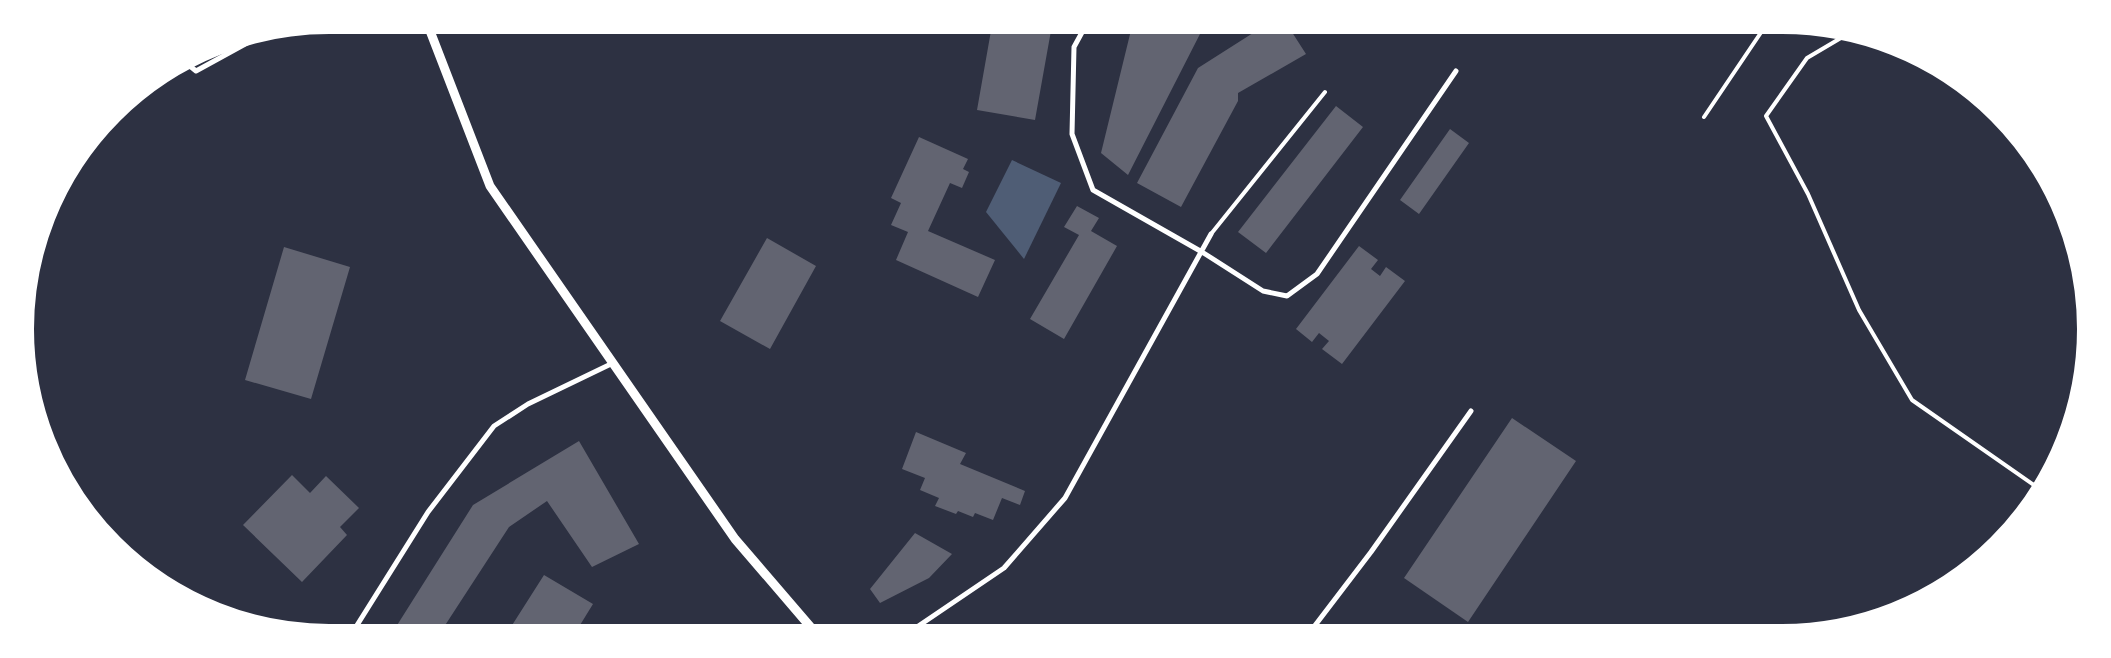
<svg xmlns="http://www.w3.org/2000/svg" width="2111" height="658" font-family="Barlow,sans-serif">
<rect width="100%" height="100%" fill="#2d3142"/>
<path fill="#4f5d75" d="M1012 160 1061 183 1024 259 986 212Z"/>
<path fill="#626471" d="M992 25H1052L1035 120 977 110Z
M1132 26H1183L1200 34 1128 175 1101 153Z
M1264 26H1288L1306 54 1238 93V101L1181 207 1137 183 1198 68Z
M1336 106 1363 127 1266 253 1238 232Z
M1450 129 1469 143 1419 214 1400 200Z
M919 137 968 159 963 169 969 172 962 188 950 183 928 231 995 260 978 297 896 260 908 232 891 225 901 203 891 198Z
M1077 206 1099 218 1091 231 1117 246 1064 339 1030 319 1079 235 1064 227Z
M767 238 816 266 770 349 720 321Z
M1359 246 1378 260 1371 269 1380 276 1386 267 1405 281 1342 364 1322 349 1329 341 1319 333 1312 342 1296 329Z
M284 247 350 267 311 399 245 380Z
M1512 418 1576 461 1468 622 1404 578Z
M916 432 966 453 960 464 1025 491 1020 505 1002 498 993 520 975 513 973 517 958 511 956 514 935 506 939 498 920 490 925 478 902 469Z
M579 441 639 544 592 567 547 501 509 527 442 630H394L473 505Z
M292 475 310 493 326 476 359 508 340 527 347 535 302 582 243 525Z
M915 533 952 554 929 578 880 603 870 589Z
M544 575 593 604 577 630H509Z"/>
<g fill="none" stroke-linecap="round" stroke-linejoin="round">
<path stroke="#fff" stroke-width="4" d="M1851 32 1807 58 1766 116 1808 194 1859 310 1912 400 2041 490
M1704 117 1764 28
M1211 234 1325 92"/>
<path stroke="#fff" stroke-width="5" d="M1086 25 1074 47 1072 134 1093 190 1202 252 1263 291 1287 296 1317 274 1456 71
M185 62 196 71 260 36
M354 630 428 512 494 426 528 404 613 363
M911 631 1004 568 1065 498 1211 234
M1310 632 1371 552 1471 411"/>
<path stroke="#fff" stroke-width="9" d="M427 23 490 186 735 539 814 631"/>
</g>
<path d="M0 0H2111V658H0ZM329 31H1782A298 298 0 0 1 2080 329V329A298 298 0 0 1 1782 627H329A298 298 0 0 1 31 329V329A298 298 0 0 1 329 31Z" fill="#fff" fill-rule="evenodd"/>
<path fill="none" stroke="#fff" stroke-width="6" d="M329 31H1782A298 298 0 0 1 2080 329V329A298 298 0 0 1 1782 627H329A298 298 0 0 1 31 329V329A298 298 0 0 1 329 31Z"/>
</svg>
